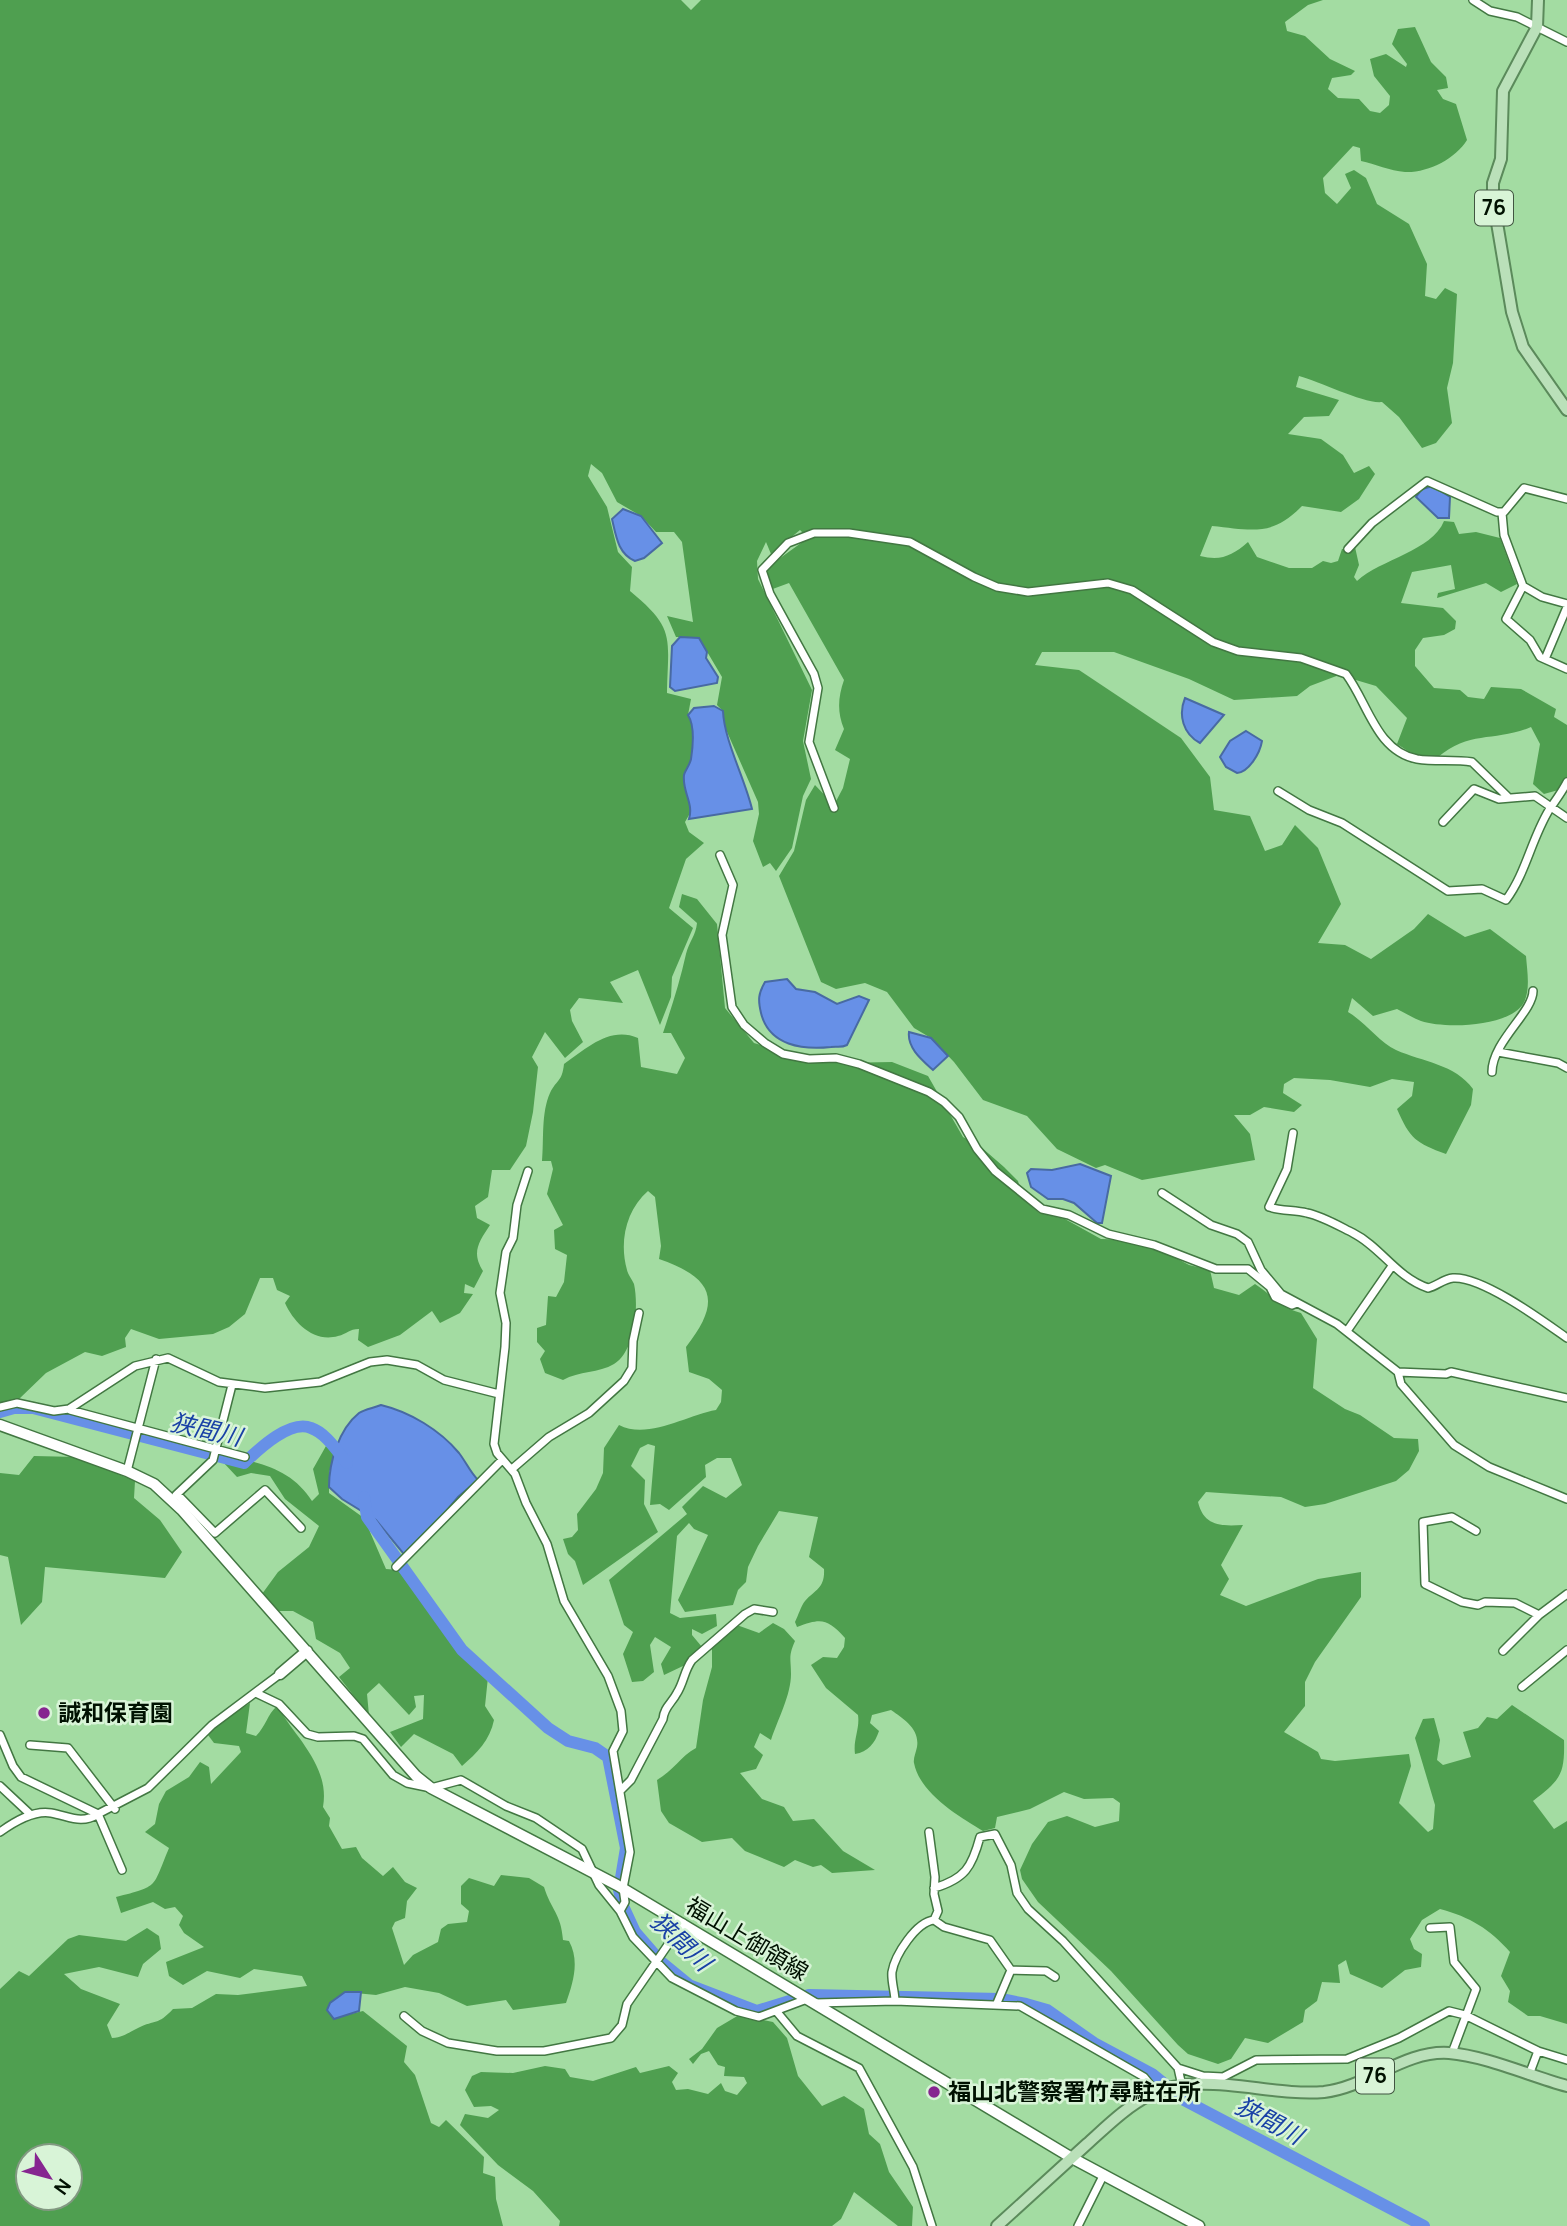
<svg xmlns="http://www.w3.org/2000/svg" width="1567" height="2226" font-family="Manrope,'Noto Sans JP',sans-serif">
<rect width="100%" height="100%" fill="#a3dca2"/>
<path fill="#4f9f50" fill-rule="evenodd" d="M0 0H681L691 10 701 0H1323L1308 5 1285 22 1287 31 1305 36 1330 59 1355 71 1351 75 1332 78 1328 89 1338 98 1359 99 1370 111 1380 113 1389 105 1390 96 1374 76 1370 59 1386 54 1406 67 1407 64 1392 44 1398 29 1415 27 1431 62 1446 77 1448 88 1437 90 1443 99 1456 104 1467 140C1455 159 1428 173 1405 172 1390 171 1375 164 1361 161L1360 148 1353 146 1323 178 1325 193 1337 204 1351 188 1345 174 1354 170 1366 178 1377 204 1409 224 1427 264 1425 296 1436 299 1445 288 1457 294 1453 363 1447 388 1452 423 1436 443 1422 448 1399 417 1382 402C1364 404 1321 382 1299 376L1296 387 1339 400 1329 416 1304 417 1288 434 1321 439 1343 455 1354 473 1369 466 1375 474 1359 499 1341 512 1302 506C1272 537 1252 530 1212 526L1200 556C1221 561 1232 556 1248 542L1257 557 1289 568H1312L1323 561 1331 563 1338 561 1342 549 1355 547 1359 565 1354 577 1357 581C1381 559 1432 551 1444 521L1454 522 1459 534 1476 532 1500 538 1517 584 1501 592 1486 583 1437 598 1438 593 1455 589 1451 565 1412 572 1401 603 1443 608 1456 621 1455 629 1444 635 1423 638 1415 650V666L1434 688 1460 690 1468 697 1484 699 1491 687 1521 689 1556 709 1554 717 1567 725V778L1562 789 1544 794 1533 784 1540 744 1531 727C1495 742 1470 730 1438 757L1414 755 1397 744 1407 718 1376 686 1339 675 1310 686 1297 696 1234 700 1189 679 1114 652H1042L1035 665 1079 670 1181 738 1210 777 1214 810 1250 816 1265 851 1282 845 1295 825 1318 848 1341 904 1318 943 1345 945 1371 959 1414 929 1428 914 1465 937 1490 929 1526 956C1527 970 1531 991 1523 1004 1508 1027 1445 1029 1421 1021 1413 1018 1405 1013 1397 1009L1373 1016 1352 998 1348 1012C1365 1022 1379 1042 1396 1050 1423 1062 1455 1064 1473 1089L1471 1105 1446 1154C1416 1143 1410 1139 1397 1109L1412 1096 1414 1082 1392 1079 1370 1087 1330 1080 1294 1078 1284 1084 1283 1093 1302 1105 1294 1112 1264 1107 1250 1115H1234L1250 1134 1255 1160 1142 1180 1105 1165 1096 1168 1057 1149 1027 1116 983 1100 954 1062 931 1038 914 1028 887 992 865 983 836 989 821 982 779 876 794 851 806 800 815 785 834 805 843 788 850 759 835 750 844 729C837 712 838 697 844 680L789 583 770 590 765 569 808 538 800 530 771 554 766 542 757 561 758 579 812 690 803 741 811 779 803 796 792 848 776 871 770 863 763 867 753 841 759 814 758 802 724 725 723 711 717 705 722 677 699 638 676 637 667 616 693 622 682 542 674 532H656L641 516 617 502 602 473 591 464 588 476 607 507 618 552 632 567 630 591C676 629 668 637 667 693L691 699 688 715 694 724 691 761 684 775 685 789 693 808 685 822 689 832 704 843 686 859 669 908 693 928 672 977 671 997 660 1025 638 970 610 982 623 1003 579 998 570 1010 572 1021 583 1042 565 1058 545 1032 532 1057 538 1067 533 1112 526 1146 510 1170H492L488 1197 475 1206 477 1218 490 1225C479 1242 471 1252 483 1271L474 1288 465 1284 464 1293 473 1294 460 1313 440 1323 432 1311 400 1335 368 1347 358 1340 359 1329C349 1329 347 1334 338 1336 314 1343 294 1323 285 1303L290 1296 277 1290 273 1278H260L245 1314 229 1327 213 1334 159 1339 131 1329 125 1338 126 1347 102 1356 85 1352 46 1373 19 1399 0 1404Z
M682 894 697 899 717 924 725 1008 754 1043 791 1054 815 1055 839 1063 892 1062 928 1076 963 1137 981 1147 1004 1167 1018 1181 1023 1199 1039 1213 1065 1219 1101 1239 1142 1240 1189 1265 1210 1270 1214 1288 1239 1295 1255 1284C1274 1296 1278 1307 1301 1313L1317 1339 1313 1388 1345 1409 1360 1415 1394 1438 1418 1439 1419 1451 1409 1470 1396 1481 1325 1504 1305 1507 1281 1497 1206 1492 1198 1502C1204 1527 1222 1526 1243 1525L1221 1565 1229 1579 1220 1595 1246 1606 1318 1579 1361 1572V1597L1315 1662 1305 1682V1706L1284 1732 1318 1752 1321 1759 1335 1761 1409 1754 1411 1766 1399 1803 1428 1832 1433 1829 1435 1805 1415 1738 1423 1719 1434 1718 1440 1740 1437 1760 1443 1765 1471 1757 1463 1732 1478 1728 1487 1717 1497 1719 1512 1705 1564 1740C1565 1775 1560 1780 1533 1801L1554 1829 1567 1821V2024L1540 2016H1528L1508 2002 1510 1991 1501 1976 1510 1952C1490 1929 1470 1917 1440 1909L1422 1920 1410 1939 1414 1949 1422 1954 1421 1967 1405 1970 1382 1988 1350 1974 1346 1960 1338 1965 1340 1983 1322 1982 1317 2001 1305 2010 1303 2022 1268 2043 1245 2038 1231 2059 1218 2064 1188 2054 1178 2045 1111 1971 1038 1902 1022 1879 1020 1870 1032 1844 1048 1822 1067 1816 1095 1827 1119 1821 1120 1803 1113 1798 1084 1799 1064 1792 1030 1809 997 1817 995 1828 983 1831C960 1817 920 1794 914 1763 913 1759 916 1752 917 1747 920 1729 904 1719 891 1710L872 1715 870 1723 879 1731C875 1743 868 1752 855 1754 853 1739 860 1729 858 1715L826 1688 811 1665 823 1657 837 1658 844 1647 845 1638C827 1618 821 1618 797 1627L795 1622C798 1616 801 1606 805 1601 816 1589 825 1588 824 1569L809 1557 818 1517 779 1511 758 1546 748 1567 746 1582 738 1590 733 1605 685 1612 678 1600 708 1535 694 1529 689 1523 677 1536 670 1613 680 1618 716 1614 717 1626 702 1634 692 1629V1635L702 1647 683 1666 664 1675 661 1664 671 1647 655 1637 650 1645 654 1672 643 1681 632 1682 623 1654 633 1632 624 1625 609 1580 687 1514 682 1507 703 1486 726 1498 742 1485 731 1458H717L705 1465 706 1477 669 1510 660 1504 650 1505 655 1446 648 1444 640 1448 631 1466 645 1480 644 1504 658 1532 583 1585 575 1561 568 1554 563 1539 572 1537 578 1530 577 1514 596 1489 603 1473 604 1448 619 1425C648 1440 687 1415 716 1410L721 1402 722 1390 709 1379 689 1372 686 1347C723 1300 713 1278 659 1259L661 1246 655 1197 648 1191C626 1210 619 1242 627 1270 628 1275 632 1279 634 1284 639 1307 635 1351 614 1364 599 1373 579 1371 563 1380L545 1373 540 1359 545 1351 537 1342V1328L546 1325 548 1296 556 1297 564 1282 567 1255 555 1249 554 1230 563 1225 547 1194 553 1169 551 1161H542C544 1140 541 1113 550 1093 557 1079 562 1082 564 1064 587 1048 610 1026 638 1038L641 1067 677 1074 685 1058 671 1033H663C672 1006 680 981 686 954 689 942 696 935 697 923L679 907Z
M326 1446 335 1454 329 1473V1493L364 1518 386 1569 399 1570 458 1653 488 1677 485 1706 494 1720C490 1740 477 1753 462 1766L453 1754 414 1734 401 1747 390 1732 423 1719 424 1695 414 1696 416 1707 409 1715 379 1683 367 1694 369 1715 339 1677 350 1668 340 1653 316 1639 313 1622 293 1611H278L262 1594 278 1572 309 1547 319 1526 285 1499 270 1476 251 1473 237 1477 222 1461 223 1456C258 1461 292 1469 312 1501L319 1494 313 1469Z
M34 1456 77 1457 135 1481 134 1498 160 1520 182 1552 165 1578 45 1567 42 1602 21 1625 8 1557 0 1555V1473L19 1475Z
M773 1623 784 1629 795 1641C788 1657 791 1658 791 1674 791 1695 778 1719 771 1740L760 1733 754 1747 763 1755 756 1769 740 1773 762 1799 784 1807 793 1821 814 1819 843 1851 875 1870 832 1873 821 1865 813 1867 795 1860 784 1867 745 1851 732 1838 702 1842 669 1823 661 1811 657 1780C673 1771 681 1756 696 1748L703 1700 712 1667V1647L734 1624 759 1633Z
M250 1703 246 1733 256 1736C266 1726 267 1715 277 1706 297 1739 330 1767 323 1807L330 1818 329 1826 342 1849 356 1847 362 1858 383 1876 393 1867 405 1882 417 1888 407 1901 405 1918 395 1922 392 1928 404 1965 413 1955 438 1942 441 1929 448 1924 467 1922 469 1911 461 1904V1886L469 1878 494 1886 501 1875 529 1878 544 1887C551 1910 561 1913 563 1940L569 1941C580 1961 573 1983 566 2003L513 2010 506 2000 467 2006 439 1993 405 1987 376 1995 345 1992 330 2003 327 2010 334 2018 363 2011 407 2046 404 2062 415 2075 431 2123 439 2127 446 2120 484 2157 483 2173 495 2177 496 2199 503 2226H0V1989L19 1971 29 1976 68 1939 79 1935 126 1941 147 1928 159 1936 161 1949 143 1964 138 1977 99 1967 64 1974 81 1989 120 2004 107 2025 112 2038C125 2037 127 2033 138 2028 156 2019 157 2026 173 2009L192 2008 216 1994 238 1995 307 1986 302 1976 254 1969 240 1978 207 1971 183 1985 169 1976 166 1962 204 1947 184 1933 179 1925 183 1916 175 1907 165 1909 153 1902 121 1913 116 1897C160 1886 152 1888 169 1848L145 1832 155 1824 159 1804 166 1791 189 1777 200 1762 209 1767 211 1784 241 1752 239 1746 214 1743 208 1735 220 1722ZM28 2156H70V2198H28Z
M739 2015 773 2022 787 2038 798 2076 822 2106 844 2096 864 2109 869 2134 880 2144 889 2172 913 2207 912 2226H898L854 2192 841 2219 832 2226H559L560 2221 533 2191 498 2165 460 2125 465 2114 488 2118 499 2110 491 2106 474 2107 465 2090 472 2076 481 2072 513 2073 545 2066 565 2069 570 2077 593 2081 636 2067 640 2073 669 2066 678 2073 672 2082 676 2090 688 2089 708 2094 721 2083 725 2091 737 2095 747 2083 744 2077 724 2076 725 2067 718 2065 709 2051 701 2054 693 2064 689 2059 702 2049 717 2028Z"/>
<path fill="#6790e7" stroke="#486aa2" stroke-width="2" d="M1433 486 1450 497 1449 518H1438L1416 497 1422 489Z
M623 509 641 516 662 543 644 558 635 561C618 554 616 536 612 519Z
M680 637 699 638 707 652 706 658 718 677 717 683 675 691 670 687 672 646Z
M1185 698 1224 715 1200 743C1183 734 1178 715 1185 698Z
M714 706 723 711C724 740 745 779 752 809L689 819C694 803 682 792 684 775 685 770 690 765 691 759 693 746 695 726 688 715L694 708Z
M1246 731 1262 741C1260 753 1249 772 1237 773L1226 767 1220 757 1230 741Z
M787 979 796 989 815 992 837 1004 859 996 869 1000 847 1045C841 1048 837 1046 831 1047 803 1050 769 1046 761 1013 758 1000 758 994 765 982Z
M909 1032 931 1038 948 1056 933 1070C922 1060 907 1048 909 1032Z
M1080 1164 1111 1176 1102 1223H1097L1074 1203 1063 1199H1048L1031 1187 1027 1173 1031 1169 1052 1170Z
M381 1405C410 1412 440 1430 459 1453 466 1462 470 1472 478 1480L458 1497 407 1558 376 1520 342 1499 329 1487C329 1462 339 1429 359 1413 365 1409 374 1408 381 1405Z
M345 1992H361L359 2011 334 2019 327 2010 330 2003Z"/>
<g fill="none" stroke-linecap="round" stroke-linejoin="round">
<path stroke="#6790e7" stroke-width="12" d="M0 1412 14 1408H33L244 1463C258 1450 290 1419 311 1428 326 1433 337 1451 347 1463
M364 1497 367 1517 462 1650 548 1728 568 1741 595 1748 608 1757 626 1848 619 1890 623 1906 635 1932 661 1962 689 1985 757 2011 809 1995 1001 1999 1026 2004 1047 2010 1094 2043 1152 2074 1184 2100 1424 2226"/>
<g stroke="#427742" stroke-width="10">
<path id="street" d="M1473 0 1490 11 1517 17 1567 42
M1502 513 1504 535 1523 586 1542 597 1567 604
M1348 549 1372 523 1427 481 1497 512H1504L1524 488 1567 499
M1523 586 1506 619 1530 640 1540 657 1567 669
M1545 659 1567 607
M1278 791 1309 810 1342 823 1448 891 1482 889 1506 900C1526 873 1531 840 1549 810 1555 801 1562 792 1567 782
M834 808 809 742 818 688 814 674 770 594 762 570 788 543 814 533H849L910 542 974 577 997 587 1028 592 1108 583 1132 590 1213 642 1238 651 1301 658 1346 674C1368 703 1376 751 1417 759 1435 762 1454 759 1472 762L1507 796
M1443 822 1474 789 1499 799 1535 796 1567 818
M720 855 733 885 722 935 732 1007 744 1025 765 1043 783 1054 809 1059 836 1058 859 1064 929 1092 944 1102 959 1117 977 1149 995 1171 1042 1209 1069 1215 1108 1234 1154 1245 1216 1269H1248L1270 1287 1275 1297 1292 1305 1297 1303
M1498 1052 1558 1063 1567 1068
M1492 1072C1492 1042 1533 1012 1533 991
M1293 1133 1287 1169 1269 1207C1282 1211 1294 1210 1307 1213 1322 1216 1339 1226 1353 1233 1381 1247 1396 1277 1428 1288 1437 1286 1443 1279 1453 1278 1482 1276 1543 1321 1567 1338
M528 1171 517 1205 513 1238 506 1252 500 1293 506 1323 505 1347 494 1444 497 1453 515 1474 526 1503 547 1544 564 1601 608 1676 621 1711 623 1731 613 1751 630 1852 623 1888 625 1902 620 1911
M1162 1193 1211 1225 1237 1234 1248 1242 1261 1270 1281 1294 1337 1324 1398 1372 1401 1384 1454 1445 1489 1467 1567 1499
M1347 1331 1392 1266
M1398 1372 1446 1374 1451 1372 1567 1398
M0 1407 17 1403 54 1411 69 1409 135 1366 168 1358 219 1382 265 1388 320 1382 370 1362 387 1360 417 1365 444 1380 499 1394
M70 1410 245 1457
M512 1469 549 1437 589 1413 624 1381 632 1368 633 1341 639 1313
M127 1471 156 1359
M177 1494 215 1533 265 1490 301 1528
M176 1495 213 1460 232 1385
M1476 1531 1452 1517 1423 1522 1425 1584 1462 1602 1478 1605 1485 1602 1515 1603 1539 1615
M396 1567 502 1460
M1503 1651 1539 1615 1567 1594
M1522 1687 1567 1650
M258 1694 279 1704 307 1734 318 1737 354 1736 363 1739 393 1775 407 1783 431 1788 461 1780 506 1806 536 1818 582 1849 599 1885 620 1911 633 1937 672 1978 736 2011 759 2017 807 1999
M0 1735 13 1766 21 1777 98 1814 148 1788 212 1725 280 1674
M30 1745 68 1748 115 1809
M0 1786 31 1815
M621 1790 631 1780 663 1719C664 1707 672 1703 677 1693 684 1682 684 1671 692 1660L745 1614 754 1609 773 1612
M0 1832C14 1822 33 1810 51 1813 69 1816 81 1825 98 1814L122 1870
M929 1832 935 1877 934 1894 938 1911 934 1920
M934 1888C965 1879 972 1867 980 1837L995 1834 1011 1865 1017 1893 1028 1909 1063 1941 1178 2068 1182 2086
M1430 1928 1450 1927 1454 1962 1476 1989 1452 2053
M1011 1970 1046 1971 1055 1977
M895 2001C895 1992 891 1981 892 1972 895 1955 916 1922 934 1920L944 1927 990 1940 1011 1970 997 2003
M816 2003 895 2001 1020 2006 1144 2077 1156 2092
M777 2012 797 2036 859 2068 913 2167 932 2226
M404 2016 422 2031 448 2043 497 2051H544L611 2038 622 2025 627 2004 683 1923
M1178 2068 1203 2076 1223 2077 1256 2060 1347 2059 1399 2038 1449 2011 1465 2015 1538 2051 1567 2060
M1529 2075 1538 2051
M1078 2226 1104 2174"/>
</g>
<g stroke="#427742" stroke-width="13">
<path id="secondary" d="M0 1425 127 1471 154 1484 182 1510 416 1776 431 1788 617 1885 1072 2158 1199 2226
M280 1674 307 1651"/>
</g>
<g stroke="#5b8a5b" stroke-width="14">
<path id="primary" d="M1538 0 1537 27 1503 91 1501 159 1493 183V199L1512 312 1523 347 1567 410
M997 2226C1027 2199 1057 2171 1087 2144 1106 2127 1127 2106 1150 2095 1202 2069 1268 2097 1324 2092 1368 2087 1404 2050 1449 2053 1486 2056 1530 2076 1567 2086"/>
</g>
<use href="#street" stroke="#fff" stroke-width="7"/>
<use href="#secondary" stroke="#fff" stroke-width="10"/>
<use href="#primary" stroke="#bae0b9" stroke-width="10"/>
</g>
<g fill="#862690" stroke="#d8f4d7" stroke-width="2.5">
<circle cx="44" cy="1713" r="7"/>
<circle cx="934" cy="2092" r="7"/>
</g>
<g text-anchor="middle" stroke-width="5" stroke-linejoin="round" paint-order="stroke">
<g fill="#d8f4d7" stroke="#415541" stroke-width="2">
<rect x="1475" y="190.5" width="38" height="35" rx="5"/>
<rect x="1356" y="2058.5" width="38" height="35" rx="5"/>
</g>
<g font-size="21" font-weight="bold" fill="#001101">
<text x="1494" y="215">76</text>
<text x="1375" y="2083">76</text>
</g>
<g font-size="23" font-weight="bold" fill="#001101" stroke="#d8f4d7" text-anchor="start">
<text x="58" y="1721">誠和保育園</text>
<text x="948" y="2100">福山北警察署竹尋駐在所</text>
</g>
<g font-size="23" fill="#001101" stroke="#d8f4d7">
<text transform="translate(747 1939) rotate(31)" y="8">福山上御領線</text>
</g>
<g font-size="24" font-style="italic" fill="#1941a6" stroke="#d8f4d7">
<text transform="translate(206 1430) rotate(13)" y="8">狭間川</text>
<text transform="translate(681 1942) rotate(43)" y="8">狭間川</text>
<text transform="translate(1269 2121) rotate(28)" y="8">狭間川</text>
</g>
</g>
<g transform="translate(49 2177) rotate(126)"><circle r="33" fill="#d8f4d7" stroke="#829981" stroke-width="2"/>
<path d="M0-5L12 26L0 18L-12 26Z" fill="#862690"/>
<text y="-10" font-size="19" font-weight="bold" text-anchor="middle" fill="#001101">N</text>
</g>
</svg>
